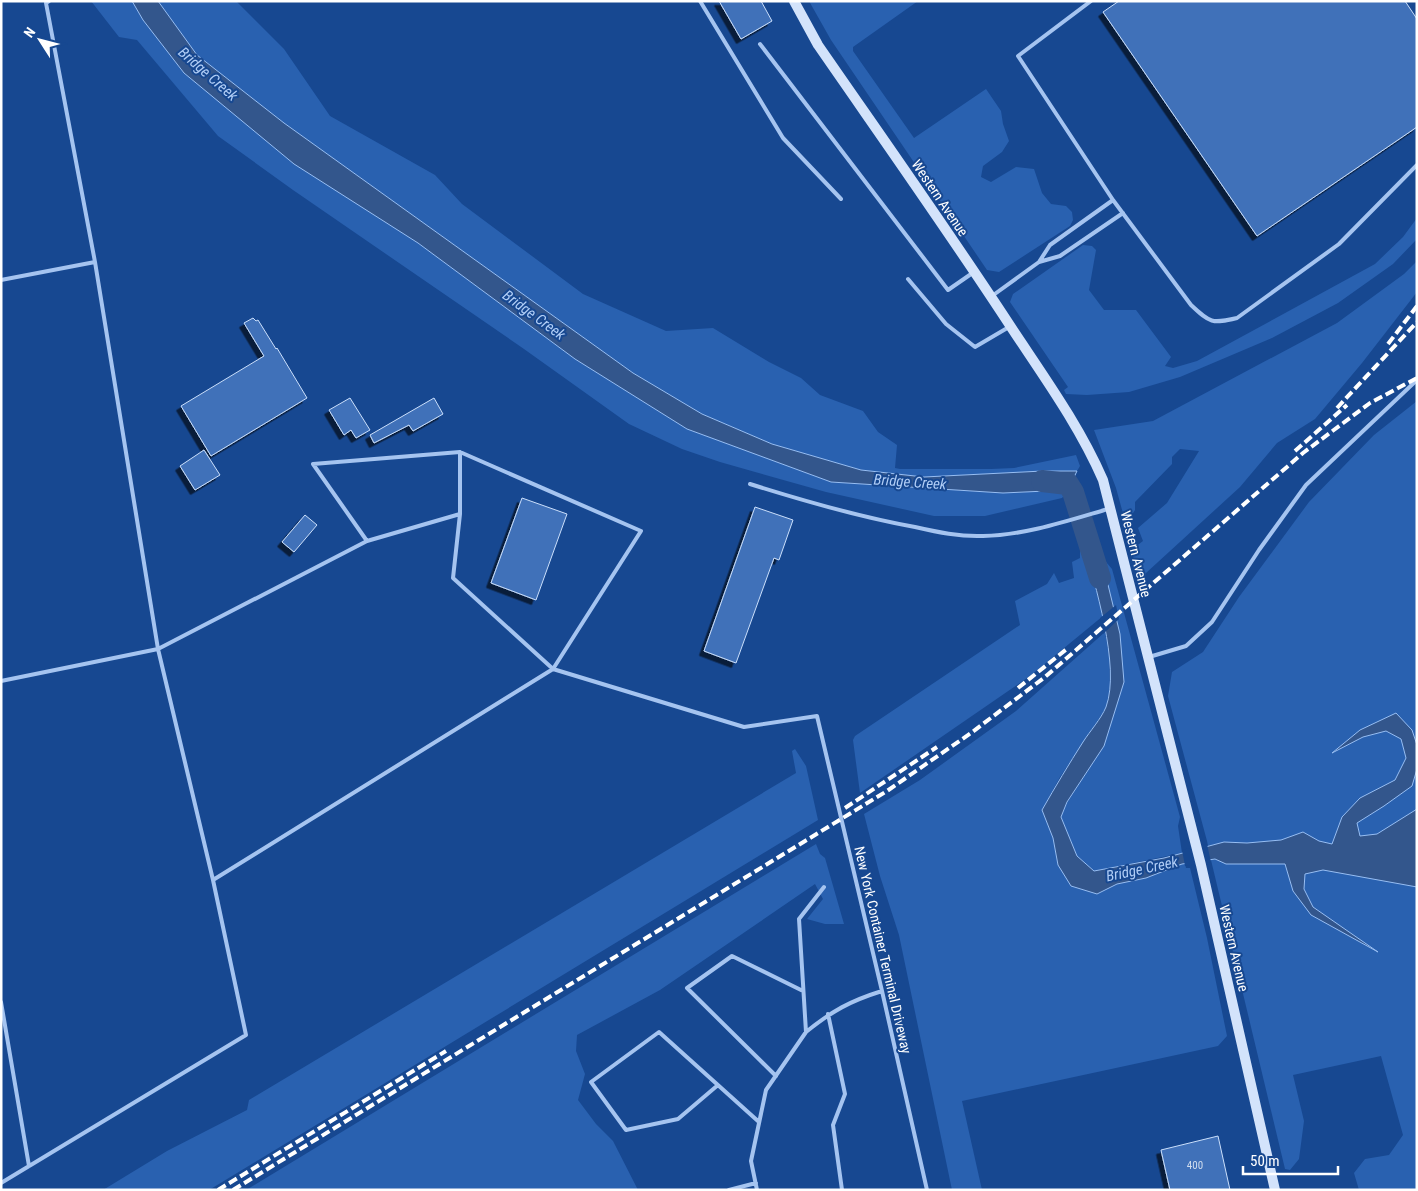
<svg xmlns="http://www.w3.org/2000/svg" width="1418" height="1191" font-family="'Roboto Condensed',sans-serif">
<defs>
<filter id="shadow"><feDropShadow dx="-4.5" dy="4.5" stdDeviation="0" flood-color="#0009"/></filter>
</defs>
<rect width="100%" height="100%" fill="#174891"/>
<path fill="#2961b0" d="M91 1H132L143 20 184 73 418 243 575 359 687 429 831 482 1003 493 1068 490 1062 498 985 516H934L826 492 720 462 682 449 629 424 524 349 293 190 218 136 137 40 119 37Z
M158 1H236L284 49 330 116 435 175 462 204 583 294 666 331 713 328 769 362 801 378 820 395 863 411 878 432 897 445 895 468 900 469H991L1014 468 1076 455 1080 466 1077 471H1043L924 477 861 470 772 444 702 414 633 373 284 123 197 55Z
M809 1H918L853 47V51L914 138 986 89 1001 111 1003 124 1009 141 1002 152 983 166 981 177 991 182 1016 167 1034 169 1042 193 1051 204 1066 206 1072 212 1073 220 1070 226 999 272 987 270 831 40Z
M1417 218V239L1393 264 1338 303 1272 338 1180 377 1129 392 1087 395 1066 394 1064 390 1068 387 1010 302 1013 294 1083 245 1092 246 1096 250 1089 290 1104 310H1136L1171 357 1165 366 1173 368 1197 361 1375 264 1403 237Z
M1417 261V292L1362 363 1315 419 1277 443 1240 487 1146 573 1145 578 1141 582 1131 550 1143 541 1138 528 1167 503 1199 451 1180 449 1172 457V464L1135 502V510L1131 516 1124 517 1116 488 1094 430 1153 421 1337 323 1404 274Z
M1417 401V1190H1359L1354 1173 1365 1159 1389 1155 1403 1135 1381 1056 1293 1075 1304 1121 1299 1159 1290 1170 1285 1169 1211 860 1215 859 1220 861 1216 844 1208 846 1207 841 1168 696 1172 672 1203 652 1239 597 1309 502 1374 435Z
M1080 539 1084 542 1103 616 1030 676 860 793 853 740 855 736 1020 625 1015 601 1047 584 1054 573 1059 583 1074 578 1072 562 1080 558Z
M1101 556 1112 569 1180 817 1178 826 1182 853 1094 871 1077 856 1061 817 1067 803 1104 746 1120 634Z
M1105 632 1109 655 1110 689 1106 708 1060 777 1042 810 1053 838 1058 865 1097 894 1117 884 1146 878 1182 864H1185L1186 868H1190L1207 938 1227 1036 1218 1046 962 1101 982 1190H952L899 935 880 876 864 814 920 780 1016 711Z
M795 749 806 766 818 820 209 1190H103L167 1151 247 1110 249 1100 796 773 792 751Z
M816 844 820 854 825 858 844 924H825L807 919 823 899 815 884 660 990 577 1035 576 1051 585 1074 578 1100 596 1124 613 1141 638 1190H246Z"/>
<path fill="#33568c" stroke="#97bef3" d="M132 1H158L197 55 284 123 633 373 702 414 772 444 861 470 924 477 1043 471H1077L1068 490 1003 493 831 482 687 429 575 359 418 243 294 164 184 73 143 20Z
M1084 542 1101 556 1120 634 1124 682 1104 746 1067 802 1061 817 1077 856 1094 871 1164 858 1224 842 1247 843 1281 840 1303 832 1319 841 1332 844 1342 817 1360 798 1395 780 1406 758 1401 739 1386 731 1363 737 1332 753 1360 730 1396 713 1412 730 1417 745V769L1412 786 1384 806 1357 823 1360 836 1377 834 1417 809V887L1323 870 1305 874 1304 889 1313 907 1378 952 1311 915 1293 891 1285 864H1226L1215 859 1182 864 1146 878 1117 884 1097 894 1071 886 1058 865 1053 838 1042 810C1055 787 1069 764 1083 742 1090 731 1101 719 1106 707 1121 666 1094 584 1084 542Z"/>
<path fill="#174891" d="M1116 605 1119 619 1103 634 1100 618Z
M1207 844 1211 862 1185 866 1182 850Z"/>
<g fill="none" stroke-linecap="round" stroke-linejoin="round">
<path stroke="#33568c" stroke-width="22" d="M1042 481 1068 484 1073 492 1100 578"/>
</g>
<path fill="#3f71b9" stroke="#cbdffb" filter="url(#shadow)" d="M719 1H761L772 21 741 39Z
M1119 1H1405L1417 19V127L1257 236 1103 12Z
M253 318 256 321 258 320 276 349 277 348 307 398 211 456 181 406 264 356 244 323Z
M350 398 370 430 356 438 351 430 344 435 329 410Z
M434 398 443 414 413 431 409 425 374 443 370 435Z
M204 450 220 475 195 490 180 466Z
M522 498 567 514 536 600 491 583Z
M755 507 793 520 779 560 774 558 736 663 704 651Z
M305 515 317 525 294 552 282 542Z
M1218 1136 1230 1190H1170L1161 1150Z"/>
<g fill="none" stroke-linecap="round" stroke-linejoin="round">
<path stroke="#a5c4f0" stroke-width="4" d="M49 1 46 3 95 262
M700 1 783 138 841 199
M1091 1 1018 56 1113 200 1191 305C1210 323 1212 324 1237 318L1339 244 1417 165
M760 44 948 290 974 272
M1039 262 1050 245 1113 200
M908 279 946 324 975 347 1009 327
M1 280 95 262 158 649 213 880 246 1035 1 1183
M992 296 1039 262 1060 256 1123 213
M750 484C804 501 859 517 915 527 937 532 960 537 983 536 1026 535 1067 521 1108 509
M367 541 313 464 460 452
M1149 657 1186 646 1212 622 1259 550 1306 485 1417 380
M1 681 158 649 367 541 460 514 453 578 553 669 744 727 817 716 882 991 927 1190
M213 880 553 669 641 531 460 452V514
M824 887 799 919 806 1032C832 1011 850 1001 882 991
M1 1002 29 1166
M828 1014 845 1094 833 1125 842 1190
M776 1076 687 988 732 956 803 991
M718 1085 678 1119 626 1130 591 1082 659 1032 759 1122
M729 1190 756 1183
M757 1190 751 1161 766 1090 806 1032"/>
<path stroke="#d3e3fb" stroke-width="10" d="M794 1 818 45C883 139 949 232 1011 327 1044 377 1079 425 1103 480L1201 865 1275 1190"/>
<path stroke="#fff" stroke-width="4" stroke-dasharray="9 4" stroke-linecap="butt" d="M1388 344 1417 306
M1337 408 1417 322
M1295 451 1347 405
M1018 688 1068 648
M845 808 937 747
M218 1190 446 1051
M233 1190 887 791 971 733 1045 677 1303 453 1370 403 1417 378"/>
</g>
<g text-anchor="middle" stroke-width="4" stroke-linejoin="round" paint-order="stroke">
<g font-size="11" fill="#cfdcee">
<text x="1195" y="1169">400</text>
</g>
<g font-size="14" fill="#fff" stroke="#174891">
<text transform="translate(940 198) rotate(56)" y="5">Western Avenue</text>
<text transform="translate(1136 554) rotate(76)" y="5">Western Avenue</text>
<text transform="translate(1234 948) rotate(77)" y="5">Western Avenue</text>
<text transform="translate(883 950) rotate(77)" y="5">New York Container Terminal Driveway</text>
</g>
<g font-size="15" font-style="italic" fill="#b1cef7" stroke="#174891">
<text transform="translate(208 74) rotate(41)" y="5">Bridge Creek</text>
<text transform="translate(534 315) rotate(36)" y="5">Bridge Creek</text>
<text transform="translate(910 482) rotate(4)" y="5">Bridge Creek</text>
<text transform="translate(1142 869) rotate(-12)" y="5">Bridge Creek</text>
</g>
</g>
<rect width="1418" height="1191" fill="none" stroke="#ffffff" stroke-width="5"/>
<g transform="translate(40 40) rotate(306)" stroke="#174891" stroke-width="4" paint-order="stroke">
<path d="M0-4L9 19L0 12L-9 19Z" fill="#ffffff"/>
<text y="-8" font-size="14" font-weight="bold" text-anchor="middle" fill="#ffffff">N</text>
</g>
<path d="M1243 1166v8h95v-8" fill="none" stroke="#ffffff" stroke-width="2.5"/>
<text x="1250" y="1166" font-size="15" fill="#ffffff" stroke="#174891" stroke-width="4" paint-order="stroke">50 m</text>
</svg>
